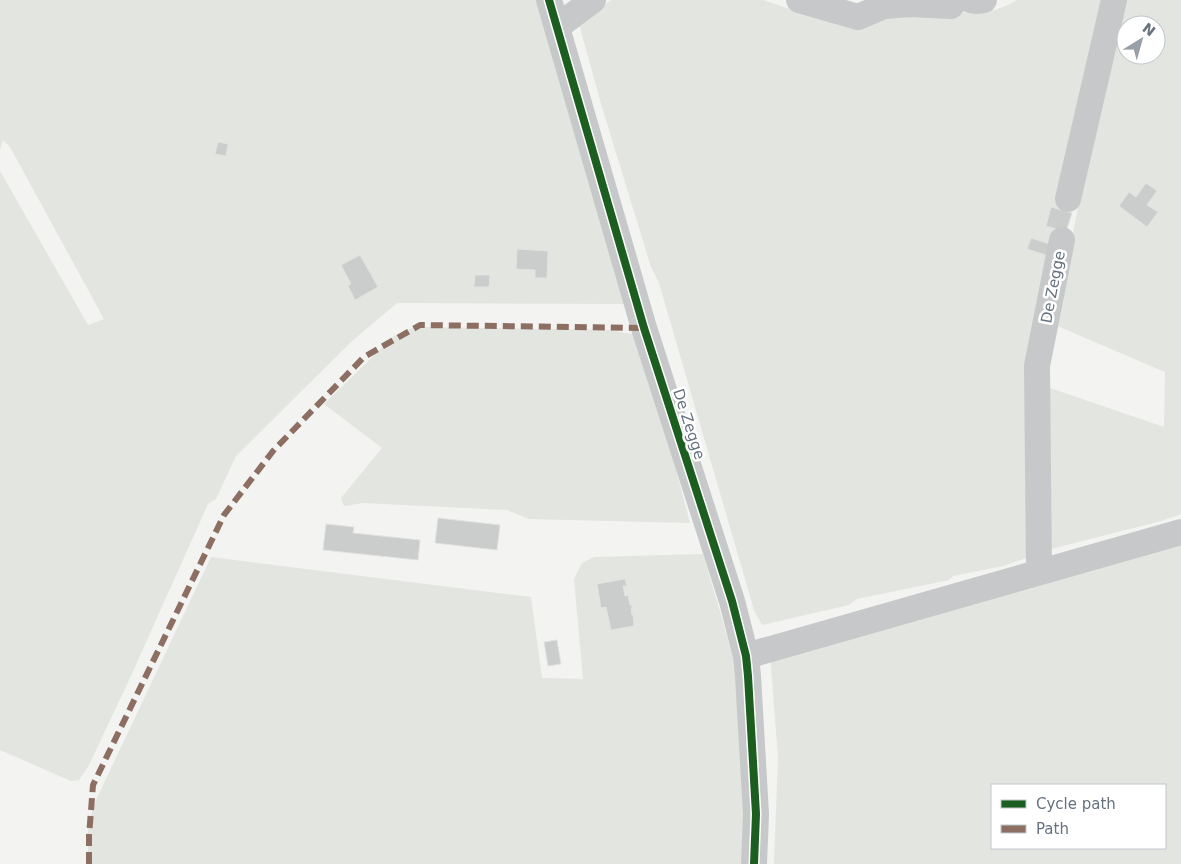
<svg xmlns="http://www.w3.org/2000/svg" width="1181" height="864" font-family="'DejaVu Sans',sans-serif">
<rect width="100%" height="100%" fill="#f3f3f1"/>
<path fill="#e2e5e0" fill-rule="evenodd" d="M0 0H539L624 304 397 303 351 342 236 456 216 499 208 504 130 678 89 765 79 780 71 781 0 750V171L88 325 104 319 10 147 3 140 0 150Z
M611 0H763L799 12 888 14 989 12 1006 6 1017 0H1103L1081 111 1053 243 1030 552 1026 558 1003 566 953 576 949 580 857 599 849 605 762 625 754 610 659 283 651 267 602 107 579 24Z
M1123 0H1181V514L1161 521 1051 549 1047 387 1164 427 1165 372 1055 325 1092 136ZM1126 25H1156V55H1126Z
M415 327 610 330 636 335 652 379 690 523 529 519 507 510 363 503 344 506 341 498 382 448 324 404 394 336Z
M1181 536V864H774L778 757 770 654ZM992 785H1165V848H992Z
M703 554 747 704 742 864H88V824L96 800 211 557 531 597 542 678 583 679 574 579 582 563 594 557Z"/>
<path fill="#cbcccc" stroke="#e2e2e1" d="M218 142 228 144 226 156 215 154Z
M1146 183 1157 191 1147 205 1158 212 1147 227 1119 206 1129 192 1136 197Z
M1051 207 1072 213 1066 232 1046 226Z
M1031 238 1053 245 1049 256 1027 249Z
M517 249 548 251 547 278H535V270L516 269Z
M360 255 378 287 355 300 348 286 351 284 341 265Z
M475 275H490L489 287H474Z
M438 518 500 525 497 550 435 543Z
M326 524 354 527 353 533 420 540 418 560 323 550Z
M625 579 627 586H623L625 596 628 595 630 605H632V608H631L632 615H633L634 626 611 630 606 607 601 608 597 584Z
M557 640 561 664 548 666 544 642Z"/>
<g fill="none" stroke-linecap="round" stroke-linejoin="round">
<path stroke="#c7c8c9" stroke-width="26" d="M549 0 644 328 732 601 746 656 748 676 756 814 754 864
M799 0 858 17 884 6 909 4 951 6 956 0
M970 0 976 1 984 0
M557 27 593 0
M1068 199 1114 0
M1039 572 1037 366 1062 240
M746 656 1181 532"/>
<path stroke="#8d6e63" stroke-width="6" stroke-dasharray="12 6" stroke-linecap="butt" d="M89 864V836L93 785 224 515 273 451 364 357 420 325 644 328"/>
<g stroke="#fff" stroke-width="11">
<path id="cycleway" d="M549 0 644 328 732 601 746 656 748 676 756 814 754 864"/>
</g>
<use href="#cycleway" stroke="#1b5e20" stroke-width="8"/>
</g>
<g text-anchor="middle" stroke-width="5" stroke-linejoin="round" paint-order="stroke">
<g font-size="15" fill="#66727f" stroke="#fff">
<text transform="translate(1053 287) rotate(-79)" y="5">De Zegge</text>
<text transform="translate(689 424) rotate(72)" y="5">De Zegge</text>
</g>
</g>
<rect x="991" y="784" width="175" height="65" fill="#ffffff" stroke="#c2c7cc"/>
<rect x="1001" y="800" width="25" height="8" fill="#1b5e20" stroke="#c2c7cc"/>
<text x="1036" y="809" font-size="15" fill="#66727f">Cycle path</text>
<rect x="1001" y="825" width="25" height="8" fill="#8d6e63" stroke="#c2c7cc"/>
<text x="1036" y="834" font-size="15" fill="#66727f">Path</text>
<g transform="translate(1141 40) rotate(37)"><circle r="24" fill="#ffffff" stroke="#c2c7cc"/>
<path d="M0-4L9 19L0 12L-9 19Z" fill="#979fa7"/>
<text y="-8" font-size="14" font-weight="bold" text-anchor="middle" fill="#66727f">N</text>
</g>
</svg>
